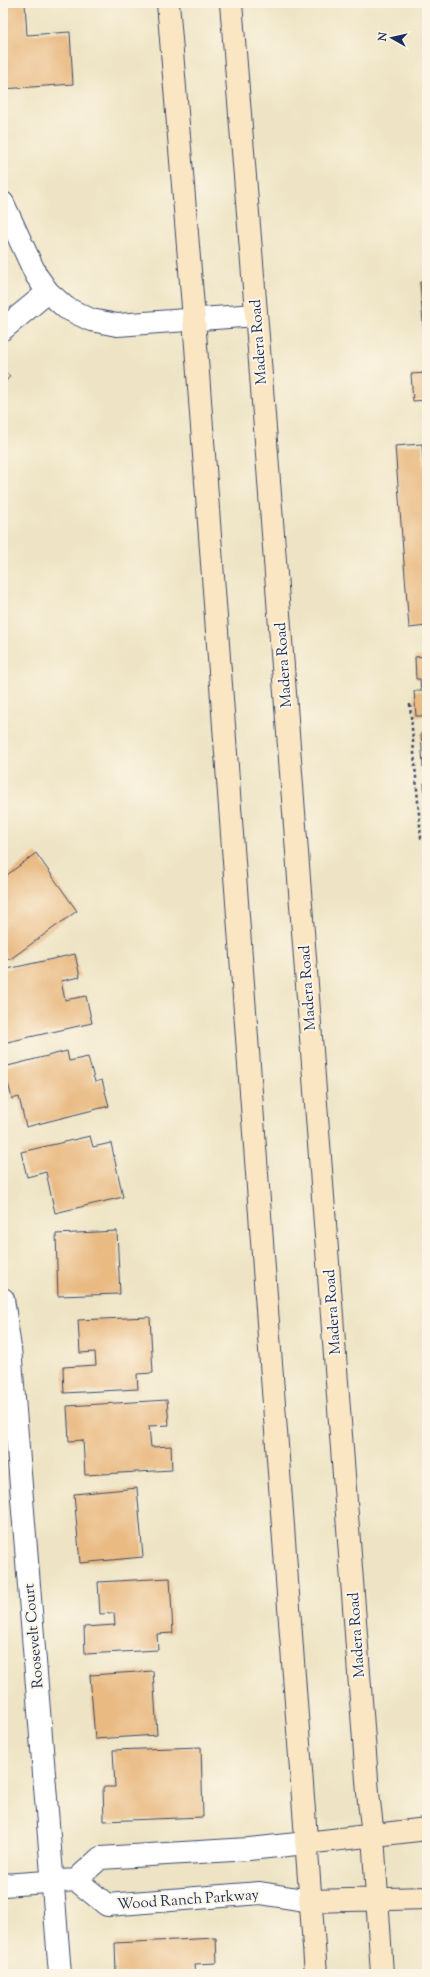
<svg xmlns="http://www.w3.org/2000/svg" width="430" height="1977" font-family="'Sorts Mill Goudy',serif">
<rect width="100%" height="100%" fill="#fcf5e5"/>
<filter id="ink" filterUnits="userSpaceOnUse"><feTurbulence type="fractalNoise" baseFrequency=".025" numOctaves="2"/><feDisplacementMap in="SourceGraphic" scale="8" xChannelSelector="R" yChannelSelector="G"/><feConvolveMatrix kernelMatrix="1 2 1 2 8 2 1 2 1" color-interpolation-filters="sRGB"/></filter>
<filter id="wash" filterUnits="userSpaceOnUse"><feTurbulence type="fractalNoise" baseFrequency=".012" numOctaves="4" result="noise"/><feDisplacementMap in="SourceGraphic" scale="16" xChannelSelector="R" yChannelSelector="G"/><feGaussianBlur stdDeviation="0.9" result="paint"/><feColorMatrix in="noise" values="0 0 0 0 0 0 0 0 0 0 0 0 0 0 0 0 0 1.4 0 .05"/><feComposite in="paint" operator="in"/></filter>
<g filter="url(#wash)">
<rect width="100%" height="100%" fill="#eee4c5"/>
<g id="blocks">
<path fill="#e9ba82" d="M3 3H25L27 35 70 32 73 84 3 89Z
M420 282H427V351H425Z
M3 370 10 376 3 385Z
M427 373V400L413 401 411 374Z
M422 444 427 507V626L409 628 395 446Z
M427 656V731H426L425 716H416L414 691H421L420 679H416L415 657Z
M427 732V767H423L421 733Z
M424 783H427V806H425Z
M36 853 77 911 9 960 3 951V927L5 925 3 922V878Z
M75 954 80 977 61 981 65 1000 86 996 92 1023 3 1043V970Z
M67 1051 69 1061 88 1057 95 1082 102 1080 109 1106 26 1127 19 1097 12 1099 4 1067Z
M90 1136 93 1147 111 1143 123 1197 55 1213 46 1172 27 1177 21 1152Z
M117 1231 120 1294 58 1296 56 1234Z
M150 1317 153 1373 137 1374 138 1389 64 1393 63 1367 96 1365 95 1352 80 1353 78 1320Z
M167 1400 169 1425 149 1426 151 1447 171 1446 172 1470 85 1475 83 1440 69 1441 67 1406Z
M137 1488 143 1557 80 1563 74 1494Z
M170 1578 173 1633 157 1634 158 1650 85 1654 84 1627 115 1625 114 1613 100 1614 98 1582Z
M153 1671 157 1735 95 1739 90 1675Z
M201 1747 203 1817 104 1821 103 1787H115L113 1750Z
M216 1938 217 1963 195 1964 196 1974H116L115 1943Z"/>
</g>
</g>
<g filter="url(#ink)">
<use href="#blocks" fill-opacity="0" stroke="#3b4a6d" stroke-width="1"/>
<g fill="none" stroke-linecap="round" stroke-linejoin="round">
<g stroke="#3b4a6d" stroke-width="24">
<path id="street" d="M3 203 36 275 48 292 66 308 91 320 117 325 256 315
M3 329 48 292
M3 1299 10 1348 60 1974
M76 1880 100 1858 249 1849 306 1843
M3 1885 76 1880 107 1905 260 1893 310 1901"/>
</g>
<g stroke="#3b4a6d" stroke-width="24">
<path id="secondary" d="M168 3 194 319 316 1974
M231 3 260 362 368 1793 373 1835 382 1974
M306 1843 427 1829
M310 1901 427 1898"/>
</g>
<path stroke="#3b4a6d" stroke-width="2.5" stroke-dasharray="3 3" stroke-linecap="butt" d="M410 704 421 838 427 837"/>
<use href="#street" stroke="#fff" stroke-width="22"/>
<use href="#secondary" stroke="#fbe6c4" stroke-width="22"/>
</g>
</g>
<g text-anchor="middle" stroke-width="4" stroke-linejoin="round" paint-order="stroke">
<g font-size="15" fill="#1b2f5e" stroke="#fcf5e5">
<text transform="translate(258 342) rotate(-94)" y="5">Madera Road</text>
<text transform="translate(283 665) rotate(-94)" y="5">Madera Road</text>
<text transform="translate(307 988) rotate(-94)" y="5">Madera Road</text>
<text transform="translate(332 1312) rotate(-94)" y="5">Madera Road</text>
<text transform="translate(356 1635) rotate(-94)" y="5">Madera Road</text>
<text transform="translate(33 1636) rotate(-95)" y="5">Roosevelt Court</text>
<text transform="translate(188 1899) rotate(-4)" y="5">Wood Ranch Parkway</text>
</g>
</g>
<rect width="430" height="1977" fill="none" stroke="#fcf5e5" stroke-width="16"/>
<g transform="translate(392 38) rotate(278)" stroke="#fcf5e5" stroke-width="3" paint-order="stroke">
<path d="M0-3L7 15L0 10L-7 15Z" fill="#1b2f5e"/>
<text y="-6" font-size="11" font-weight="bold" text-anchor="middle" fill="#1b2f5e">N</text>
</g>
</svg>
